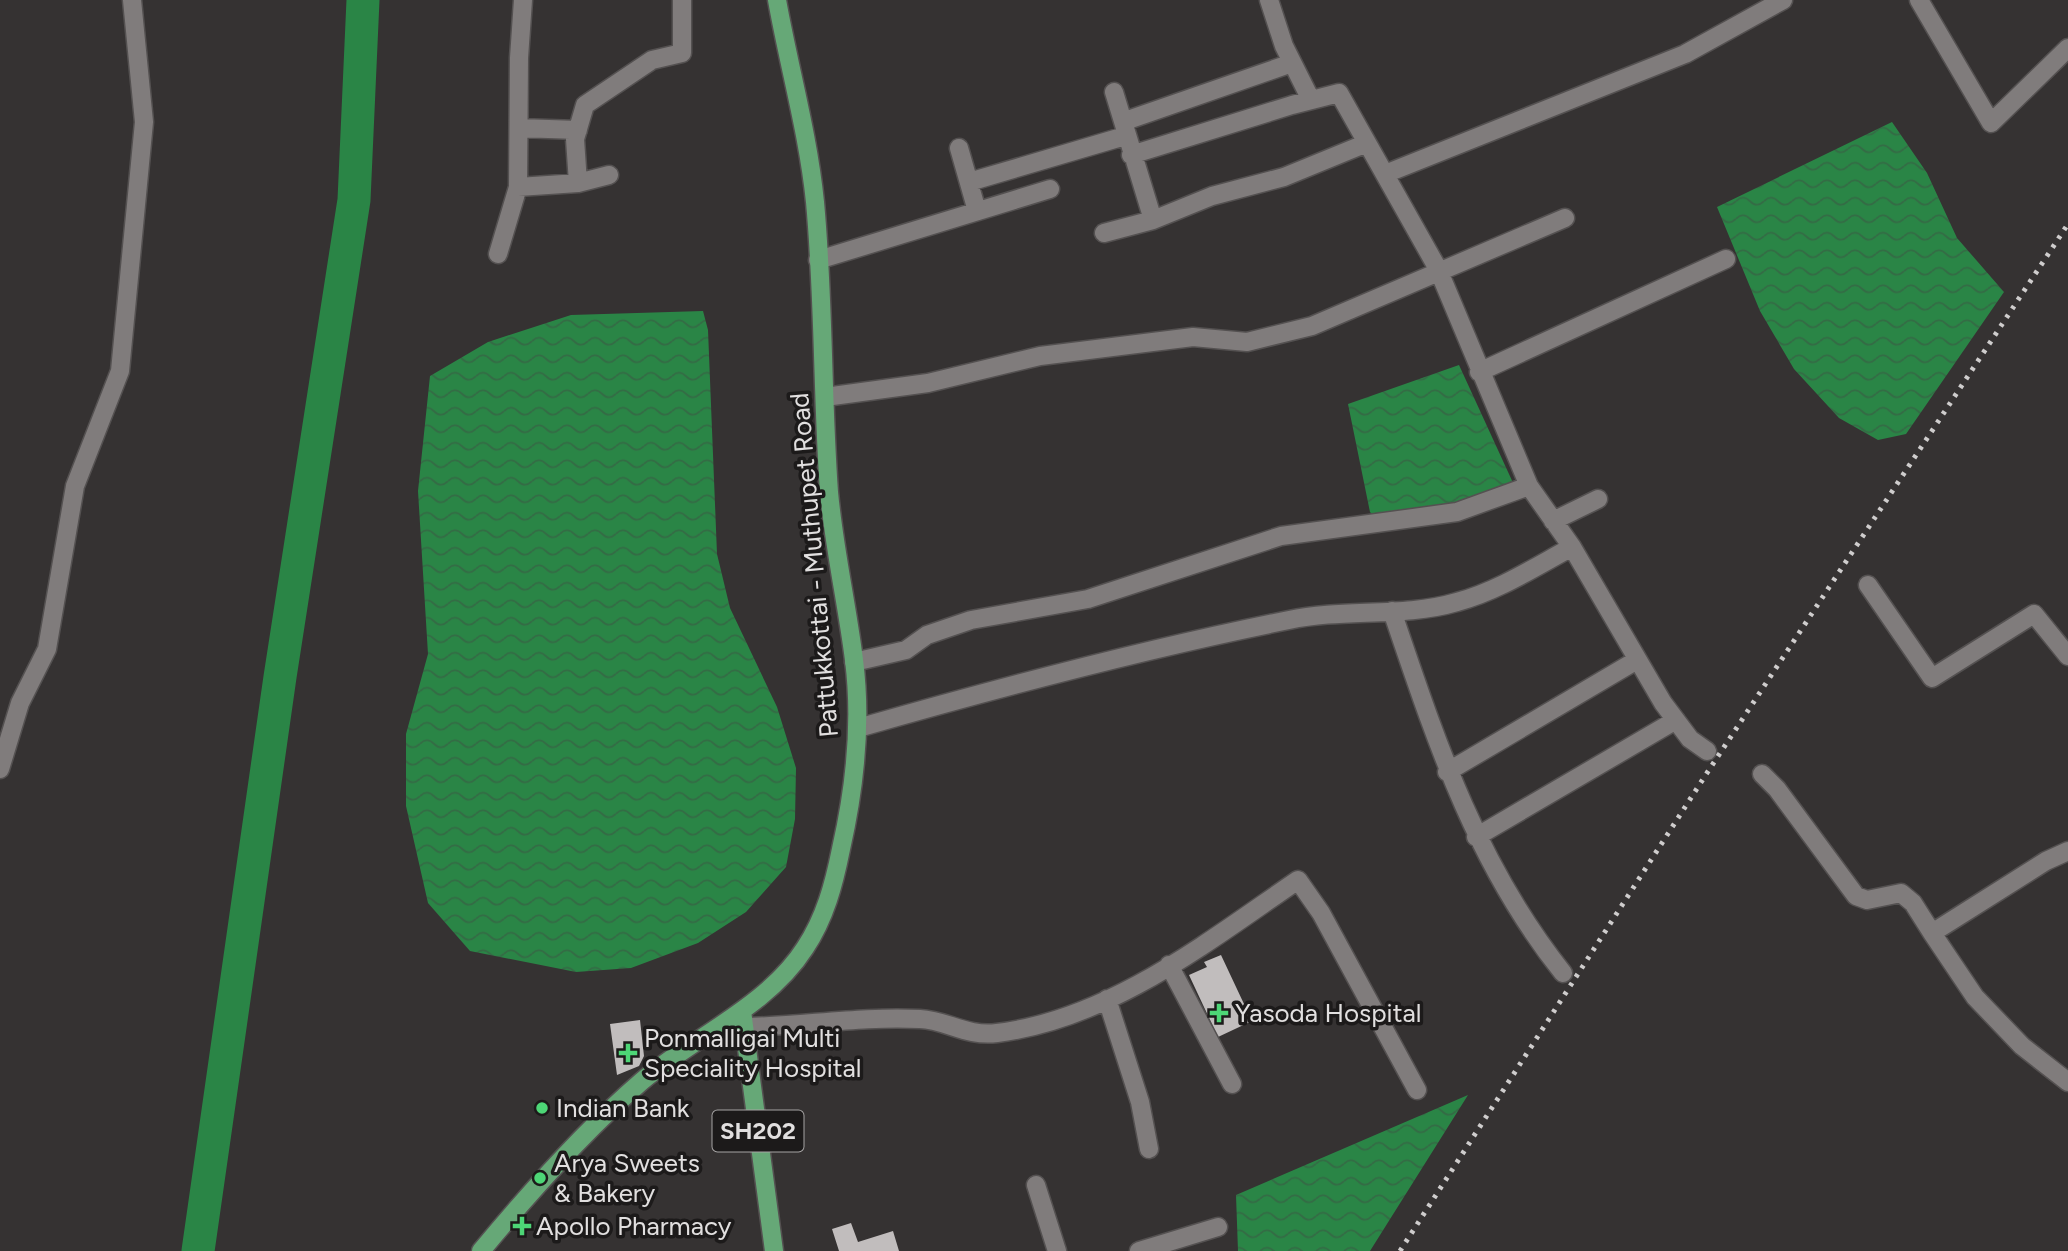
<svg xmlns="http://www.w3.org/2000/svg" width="2068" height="1251" font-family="Figtree,sans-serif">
<defs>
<pattern id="water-waves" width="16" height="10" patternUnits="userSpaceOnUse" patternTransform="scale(1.75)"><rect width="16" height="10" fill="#2a8546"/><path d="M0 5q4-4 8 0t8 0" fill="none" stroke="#346b45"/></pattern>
</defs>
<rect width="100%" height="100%" fill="#353232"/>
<path fill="url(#water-waves)" d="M1892 122 1927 173 1957 238 2004 292 1906 434 1878 440 1839 418 1794 369 1760 311 1717 207Z
M703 311 708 330 717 554 730 608 777 707 796 768 795 819 786 867 746 912 698 943 631 968 576 972 470 951 428 903 406 806V734L428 654 418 491 430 376 488 342 571 315Z
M1459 365 1514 485 1445 506 1373 515 1370 512 1348 404Z
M1468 1095 1370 1251H1238L1236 1195Z"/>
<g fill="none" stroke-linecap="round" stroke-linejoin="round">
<path stroke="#2a8546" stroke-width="33" d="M198 1251 280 677 354 200 363 0"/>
</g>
<path fill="#c1bdbd" d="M1221 955 1252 1021 1218 1037 1189 975 1207 967 1204 962Z
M640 1020 644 1056 639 1066 617 1075 610 1024Z
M851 1223 858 1242 893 1231 899 1251H839L832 1229Z"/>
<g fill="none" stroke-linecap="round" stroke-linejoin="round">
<g stroke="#545151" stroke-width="21">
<path id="minor" d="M1269 0 1284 46 1311 100
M1919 0 1991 123 2068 48
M1114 92 1153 220
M1125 121 1292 63
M519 128 578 130
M959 148 977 211
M1131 155 1292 105 1339 93 1438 269 1529 486 1572 547 1663 703 1690 739 1707 751
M1385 174 1685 54 1783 0
M969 182 1125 136
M578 183 575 139 585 105 652 60 682 53V0
M518 187 578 183 609 175
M1104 233 1153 220 1212 196 1284 177 1367 143
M498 254 518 187 519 58 523 0
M818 260 1050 189
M1479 372 1726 259
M825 397 928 383 1040 356 1193 337 1247 342 1312 326 1565 218
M1553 521 1598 499
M1868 585 1932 678 2034 614 2068 656
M1392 611C1436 741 1476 864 1563 973
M854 662 906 650 927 635 971 620 1088 599 1281 536 1457 512 1529 486
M858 728C1001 687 1144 649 1289 620 1344 608 1403 618 1457 602 1498 591 1535 567 1572 547
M0 769 20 703 47 649 75 486 120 371 144 122 132 0
M1447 772 1637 660
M1762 774 1777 789 1856 896 1867 900 1901 893 1913 903 1932 933
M1476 837 1676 720
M2068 851 2046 861 1932 933 1975 997 2022 1046 2068 1082
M1169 965 1232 1084
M1107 999 1140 1102 1149 1149
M745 1027C803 1026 861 1016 920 1019 947 1020 966 1037 997 1033 1110 1019 1207 942 1298 880L1321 913 1417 1090
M1036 1185 1057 1251
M1139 1251 1218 1227"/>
</g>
<g stroke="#545151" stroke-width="21">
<path id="major" d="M742 1011 774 1251
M481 1251C530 1192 584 1131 642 1081 694 1037 768 1006 805 948 825 918 834 884 841 849 855 787 862 723 854 660 847 604 834 548 829 492 822 395 824 298 815 202 808 133 789 67 777 0"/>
</g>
<use href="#minor" stroke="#807c7c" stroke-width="18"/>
<use href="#major" stroke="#66a877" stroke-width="18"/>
<path stroke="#cfcdcd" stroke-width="5" stroke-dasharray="3.5 7" stroke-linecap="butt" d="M1400 1251 1705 776 2068 224"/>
</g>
<g fill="#4dd676" stroke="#1c1a1a" stroke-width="2.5">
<path d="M1215.5 1002.5h7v7h7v7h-7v7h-7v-7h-7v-7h7z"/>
<path d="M624.5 1042.5h7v7h7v7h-7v7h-7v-7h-7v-7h7z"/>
<circle cx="542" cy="1108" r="7"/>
<circle cx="540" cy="1178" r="7"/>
<path d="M518.5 1215.5h7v7h7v7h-7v7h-7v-7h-7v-7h7z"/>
</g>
<g text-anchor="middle" stroke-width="7" stroke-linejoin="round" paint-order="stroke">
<rect fill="#1c1a1a" stroke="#a6a4a4" stroke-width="2" x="712.5" y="1110.5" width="91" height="41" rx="5"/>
<g font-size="24" font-weight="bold" fill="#e1dfdf">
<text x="758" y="1139">SH202</text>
</g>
<g font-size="26" fill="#e1dfdf" stroke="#1c1a1a">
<text transform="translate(814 565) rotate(-95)" y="9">Pattukkottai - Muthupet Road</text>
</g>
<g font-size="26" fill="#e1dfdf" stroke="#1c1a1a" text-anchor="start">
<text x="1235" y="1022">Yasoda Hospital</text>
<text x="644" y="1047">Ponmalligai Multi<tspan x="644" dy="30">Speciality Hospital</tspan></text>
<text x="556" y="1117">Indian Bank</text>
<text x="554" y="1172">Arya Sweets<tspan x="554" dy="30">&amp; Bakery</tspan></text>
<text x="536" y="1235">Apollo Pharmacy</text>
</g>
</g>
</svg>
